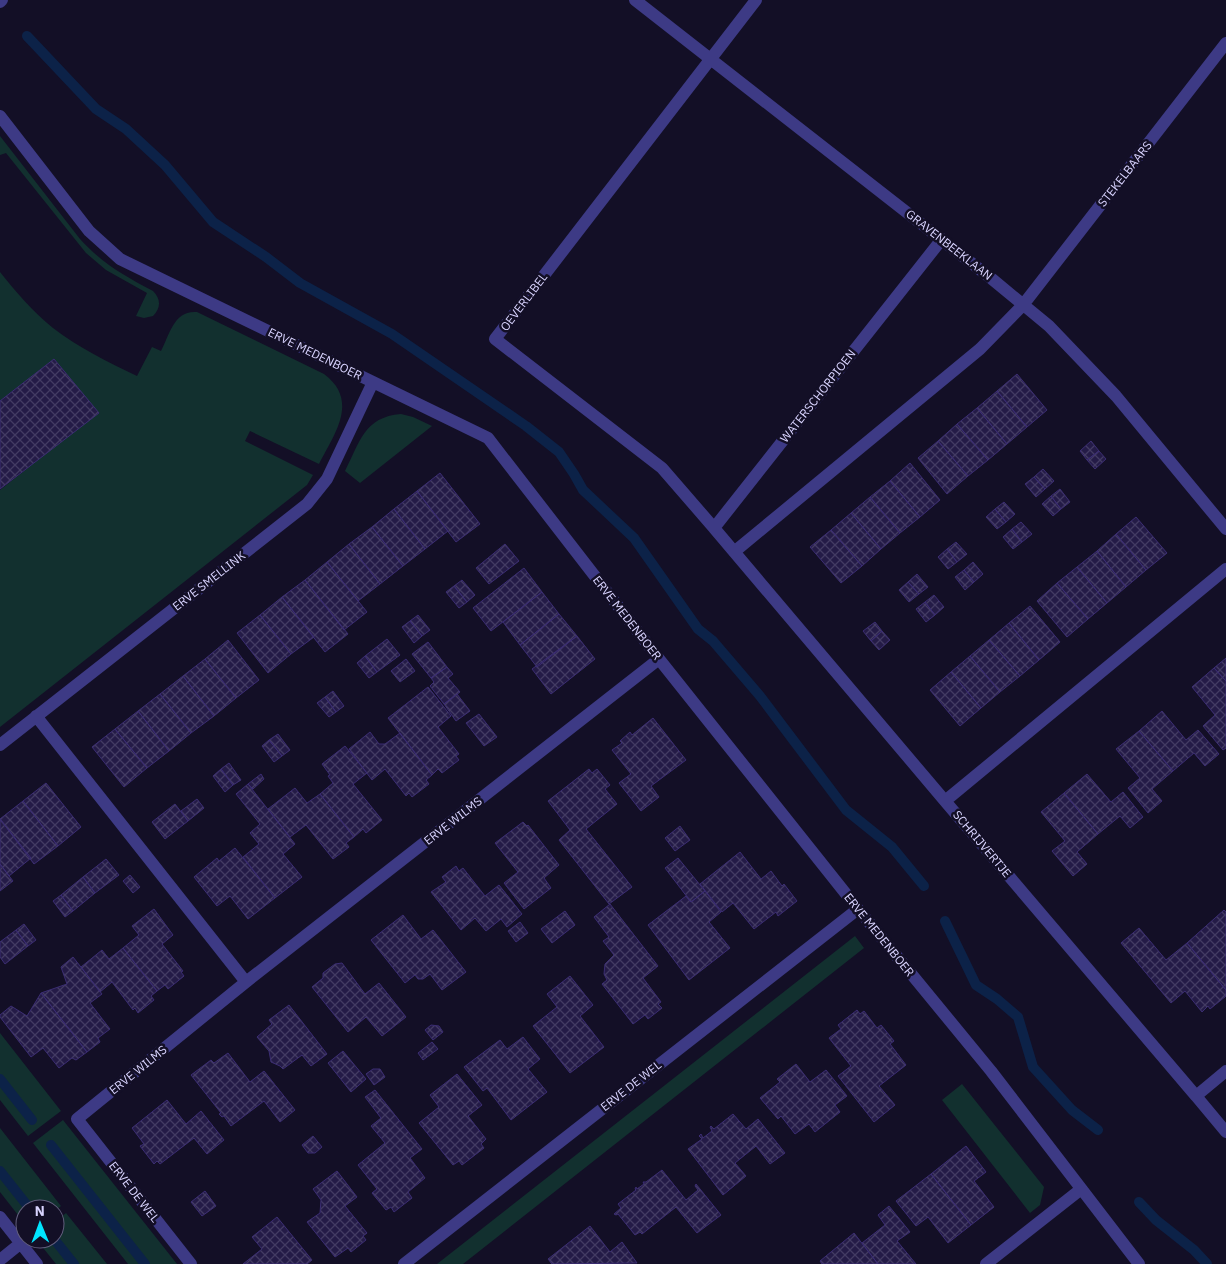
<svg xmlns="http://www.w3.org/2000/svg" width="1226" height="1264" font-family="'IBM Plex Sans',sans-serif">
<defs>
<pattern id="building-cross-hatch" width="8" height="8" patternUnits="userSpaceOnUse" patternTransform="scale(1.25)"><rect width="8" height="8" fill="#241b47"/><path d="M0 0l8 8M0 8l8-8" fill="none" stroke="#433b63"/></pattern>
</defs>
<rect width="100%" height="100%" fill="#130f26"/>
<path fill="#12302f" d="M0 136 80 239C103 264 123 275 153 291 161 299 161 308 153 316L144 318 136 316 147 293 106 270 86 253 6 153 0 155Z
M0 272C16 292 33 312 53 328 79 348 108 362 137 376L152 347 161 351C170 334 174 310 197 312L324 374C360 401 334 434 319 464L250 431 245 441 313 475 307 485 0 727V490L98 412 54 359 0 401Z
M401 414 413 417 432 426 360 483 345 471C360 442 364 417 401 414Z
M855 936 864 948 463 1264H437Z
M0 1033 61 1111 28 1136 0 1100Z
M962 1084 1044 1187 1040 1205 1030 1213 942 1100Z
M63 1120 177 1264H128L33 1143Z
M0 1128 61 1206 55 1211V1209H25V1224L0 1192Z
M66 1213 107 1264H56L36 1239H55V1222Z"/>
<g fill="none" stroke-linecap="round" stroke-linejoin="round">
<path stroke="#0c2248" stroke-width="10" d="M27 36 96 109 126 129 165 165 213 222 266 257 300 283 392 334 526 426 559 452 574 474 583 490 634 538 698 629 713 641 760 696 846 810 892 847 924 886
M945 921 976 985 997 999 1018 1017 1033 1067 1072 1110 1098 1130
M0 1079 32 1120
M51 1145 145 1264
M0 1171 30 1209
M1139 1202 1156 1220 1194 1250 1207 1264
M54 1239 74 1264"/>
</g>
<path fill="url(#building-cross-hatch)" stroke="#3b2d73" d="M54 359 99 413 0 489V401Z
M1017 374 1047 410 1027 427 997 391Z
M997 391 1027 427 1007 444 977 408Z
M977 408 1007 444 988 460 957 424Z
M957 424 988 460 968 476 938 441Z
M938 441 968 476 947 494 918 458Z
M1091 441 1099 451 1087 460 1080 451Z
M1099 451 1106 459 1095 469 1087 460Z
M910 463 940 500 920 517 890 481Z
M1043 469 1054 481 1045 489 1034 477Z
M440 473 480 524 456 542 417 491Z
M1034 477 1045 489 1036 497 1025 484Z
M890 481 920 517 900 533 870 497Z
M1060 489 1070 502 1061 509 1051 496Z
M417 491 448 531 425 549 394 509Z
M1051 496 1061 509 1053 516 1042 504Z
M870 497 900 533 881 549 851 513Z
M1004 502 1015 514 1006 522 995 509Z
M394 509 425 549 403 566 372 527Z
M995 509 1006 522 997 529 986 517Z
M851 513 881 549 862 566 831 530Z
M1136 517 1167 553 1146 570 1116 534Z
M1021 522 1032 534 1022 542 1012 529Z
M372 527 403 566 380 584 349 544Z
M1012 529 1022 542 1013 549 1003 537Z
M831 530 862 566 841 583 810 547Z
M1116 534 1146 570 1126 587 1097 551Z
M956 542 967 554 957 562 947 549Z
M349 544 380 584 358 601 327 562Z
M505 544 519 561 489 584 476 568Z
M947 549 957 562 948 569 938 557Z
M1097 551 1126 587 1107 603 1077 567Z
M327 562 367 612 344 630 305 580Z
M973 562 983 574 974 582 964 570Z
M1077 567 1107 603 1088 619 1057 583Z
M524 568 542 592 491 631 473 608Z
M964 570 974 582 965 590 955 577Z
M917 574 928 587 919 594 908 582Z
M305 580 348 634 325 652 282 597Z
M462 580 475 595 467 602 454 586Z
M908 582 919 594 909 602 899 590Z
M1057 583 1088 619 1067 637 1037 601Z
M454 586 467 602 459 608 446 592Z
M542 592 559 614 520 645 503 622Z
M934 595 944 607 935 615 925 602Z
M282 597 314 637 291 654 260 615Z
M925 602 935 615 926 622 916 609Z
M1030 606 1060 642 1039 660 1009 623Z
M559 614 577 636 537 667 520 645Z
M260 615 291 654 268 673 237 633Z
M418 615 430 630 422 636 410 621Z
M410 621 422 636 414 643 402 627Z
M875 622 882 631 871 641 863 631Z
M1009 623 1039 660 1020 676 989 640Z
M882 631 890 640 879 650 871 641Z
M577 636 595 659 551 694 532 669Z
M387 639 400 655 377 672 365 656Z
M228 640 259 680 236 698 205 659Z
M989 640 1020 676 1000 692 970 656Z
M428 642 447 667 431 678 412 654Z
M365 656 377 672 369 678 357 663Z
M970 656 1000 692 981 708 951 672Z
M1226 658V681L1214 668Z
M205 659 236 698 214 716 183 676Z
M406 659 415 671 400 682 391 671Z
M447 667 453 674 448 678 460 692 444 704 430 686 434 682 431 678Z
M1214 668 1226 681V748L1223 750 1203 726 1215 715 1192 687Z
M951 672 981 708 960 726 930 690Z
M183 676 214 716 191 733 160 694Z
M428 687 451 716 438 727 459 754 456 756 459 760 442 773 438 769 432 775 388 718Z
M333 691 344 706 336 712 325 697Z
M160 694 191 733 169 751 138 711Z
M457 694 470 711 456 721 444 704Z
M325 697 336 712 329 717 317 703Z
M138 711 169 751 147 768 115 729Z
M1162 711 1186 740 1198 730 1219 754 1205 766 1194 753 1173 771 1139 731Z
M479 714 497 737 484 746 466 723Z
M653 718 686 760 651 786 659 797 641 811 619 783 631 774 612 750 622 743 620 741 630 732 632 735Z
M115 729 147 768 124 787 92 747Z
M1139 731 1173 771 1152 789 1162 801 1148 813 1128 788 1140 778 1116 749Z
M370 732 379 744H385L400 733 432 775 426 780 429 784 412 797 409 793 406 796 385 769 372 780 349 749Z
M278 734 290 750 282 756 269 740Z
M269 740 282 756 274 762 262 746Z
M345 746 367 773 353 784 382 820 366 833 363 829 354 837 320 794 333 783 328 776 330 775 322 764Z
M229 763 241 780 233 785 221 769Z
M221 769 233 785 225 792 213 776Z
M589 769 592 773 597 769 610 785 605 789 617 804 586 829 632 887 609 904 559 840 570 830 548 801Z
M261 774 264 779 253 789 248 784Z
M1087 774 1111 802 1123 792 1143 817 1130 828 1120 816 1098 834 1064 793Z
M46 783 81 827 58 846 23 801Z
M248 784 295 844 283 854 302 877 275 898 243 857 259 844 250 833 260 824 236 794Z
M295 788 307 803 320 794 354 837 346 843 349 847 333 859 306 825 290 837 268 809Z
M1064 793 1098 834 1077 852 1087 864 1073 876 1052 851 1065 841 1041 812Z
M197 799 204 808 188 821 181 811Z
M23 801 58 846 34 864 0 819Z
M175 804 188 821 165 839 152 822Z
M0 819 31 858 9 876 0 864Z
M523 822 527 826 528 825 559 865 544 878 551 888 524 909 504 883 518 872 495 843Z
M680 826 690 840 675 851 665 838Z
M235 848 275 898 248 919 230 896 217 906 194 877 217 858 219 861Z
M740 852 761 879 771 871 782 886 784 884 797 901 778 916 776 912 754 929 733 903 722 912 700 884Z
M678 858 705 891 691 902 665 868Z
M106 859 119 875 95 893 83 877Z
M0 864 13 881 0 891Z
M456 866 459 871 463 868 485 896 499 885 522 914 507 927 501 919 486 931 475 918 461 930 431 892 446 882 442 877Z
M130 875 140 887 133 893 123 881Z
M83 877 95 893 73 911 61 895Z
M705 891 721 912 709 922 730 948 689 980 648 925 686 896 691 902Z
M61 895 73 911 65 917 53 901Z
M610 904 658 966 643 978 661 1002 658 1004 662 1008 648 1019 645 1015 633 1024 602 984 607 980 604 974 605 964 614 955 603 941 609 937 594 917Z
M154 909 173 935 162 944 183 971 181 972 184 976 168 989 165 985 157 991 123 948 139 935 132 926Z
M1224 910 1226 912V990L1187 943Z
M565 911 575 925 552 943 541 929Z
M403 915 421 939 433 930 466 972 442 990 430 974 423 979H418L415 975 405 983 371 940Z
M520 922 528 933 516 942 508 931Z
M24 924 36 940 28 946 16 930Z
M1139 928 1166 960 1187 943 1226 990V996L1210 1009 1208 1006 1202 1012 1185 991 1171 1003 1121 943Z
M16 930 28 946 5 964 0 957V942Z
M123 948 157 991 151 996 154 1000 138 1013 135 1008 133 1010 112 982 100 992 81 967 102 950 109 959Z
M73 957 102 994 90 1003 110 1029 98 1038 100 1042 87 1052 41 993 67 984 61 967Z
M342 963 365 994 379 983 406 1017 382 1036 366 1017 348 1032 312 987 323 978V973L335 964Z
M570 976 593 1005 580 1016 604 1047 570 1073 533 1026 557 1007 547 994Z
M41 993 87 1052 76 1060 72 1058 59 1068 43 1048 31 1057 0 1017V1015L11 1006 27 1016Z
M289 1005 327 1054 311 1066 302 1055 283 1069 280 1066 271 1062 269 1051 257 1037 272 1024 269 1020Z
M857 1010 860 1014 864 1011 877 1028 881 1025 894 1041 890 1044 906 1065 879 1086 895 1105 874 1122 838 1076 851 1066 829 1038 841 1029 838 1025Z
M431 1025 439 1026 443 1032 433 1040 425 1030Z
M523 1037 540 1059 528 1069 547 1092 511 1120 487 1088 483 1091 464 1067 500 1040 507 1049Z
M432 1042 438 1049 423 1060 418 1053Z
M343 1051 366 1079 351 1092 328 1063Z
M228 1053 250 1082 264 1071 295 1110 280 1122 264 1101 231 1126 224 1116 222 1117 219 1114 221 1113 191 1075 211 1060 214 1063Z
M796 1064 810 1082 826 1070 847 1096 835 1105 840 1112 815 1132 809 1124 795 1134 781 1116 778 1119 760 1098 780 1082 777 1079Z
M373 1069H380L385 1077 374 1085 366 1074Z
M457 1074 482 1105 468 1116 486 1139 481 1144 484 1148 462 1165 459 1161 453 1165 419 1123 439 1107 430 1095Z
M375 1090 422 1149 410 1158 425 1178 408 1192 412 1198 394 1212 391 1207 386 1210 372 1193 377 1189 358 1165 385 1143 371 1126 381 1118 365 1097Z
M167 1100 186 1124 201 1111 224 1140 207 1154 194 1138 160 1164 157 1161 154 1164 140 1146 144 1144 132 1128Z
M733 1114 746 1129 758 1119 785 1153 770 1164 756 1146 735 1163 746 1176 723 1195 688 1149 702 1139 699 1136 701 1134 703 1138 712 1131 710 1127 711 1126 714 1129Z
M313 1136 322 1147 315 1153H308L302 1145Z
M966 1146 986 1172 974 1181 994 1207 971 1225 931 1174Z
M662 1170 686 1200 698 1190 695 1186 696 1184 721 1215 697 1233 676 1207 642 1234 640 1232 635 1235 618 1214 616 1215 614 1214 621 1208 618 1204 636 1190 635 1189 636 1187 637 1189 644 1184 643 1182H646Z
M337 1171 357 1197 345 1206 367 1233 363 1236 366 1240 351 1252 348 1248 335 1257 307 1222 320 1213 321 1200 313 1189Z
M931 1174 971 1225 948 1243 928 1217 916 1226 896 1201Z
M205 1191 216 1206 202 1216 191 1202Z
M889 1206 910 1232 897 1241 916 1264H878L862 1243 885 1225 878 1215Z
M277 1217 312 1260 307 1264H243L262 1249 252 1237Z
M590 1226 610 1252 622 1242 637 1263 552 1264 548 1259Z
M854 1233 878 1264H822L820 1261Z"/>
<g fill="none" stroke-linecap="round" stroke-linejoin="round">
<path stroke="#3d3a85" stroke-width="12" d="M635 0 992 279 1049 326 1116 396 1226 529
M0 2 2 0
M0 116 89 231 120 259 488 438 659 659 858 909 991 1071 1139 1264
M942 239 714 528 945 801
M714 528 662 468 495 339 756 0
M734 552 980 349 1023 305 1226 43
M36 716 246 982
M0 745 307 504 327 479 373 382
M1226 1071 1196 1096 1226 1132
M1196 1096 945 801 1226 569
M0 1217 37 1264
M0 1260 21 1243
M191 1264 77 1119 246 982 659 659
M404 1264 858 909
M986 1264 1080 1190"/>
</g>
<g text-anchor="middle" stroke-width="5" stroke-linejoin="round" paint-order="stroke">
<g font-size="12" fill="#d9d4ff" stroke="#130f26">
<text transform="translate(1125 174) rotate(-52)" y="4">STEKELBAARS</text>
<text transform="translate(949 245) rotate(38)" y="4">GRAVENBEEKLAAN</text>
<text transform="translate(524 302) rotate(-53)" y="4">OEVERLIBEL</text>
<text transform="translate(315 354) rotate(26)" y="4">ERVE MEDENBOER</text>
<text transform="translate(818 396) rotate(-52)" y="4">WATERSCHORPIOEN</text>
<text transform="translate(209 581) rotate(-38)" y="4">ERVE SMELLINK</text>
<text transform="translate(627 618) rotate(52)" y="4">ERVE MEDENBOER</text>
<text transform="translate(453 821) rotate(-38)" y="4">ERVE WILMS</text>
<text transform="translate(982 844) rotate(50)" y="4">SCHRIJVERTJE</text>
<text transform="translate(879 935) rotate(51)" y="4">ERVE MEDENBOER</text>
<text transform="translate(138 1070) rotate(-39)" y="4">ERVE WILMS</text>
<text transform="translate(631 1086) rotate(-38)" y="4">ERVE DE WEL</text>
<text transform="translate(134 1192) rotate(52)" y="4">ERVE DE WEL</text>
</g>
</g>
<g transform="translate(40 1224) rotate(359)"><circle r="24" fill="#130f26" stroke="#625e7d"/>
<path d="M0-4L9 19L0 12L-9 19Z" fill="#00e5ff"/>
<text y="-8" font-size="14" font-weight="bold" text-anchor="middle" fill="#d9d4ff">N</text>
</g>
</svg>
